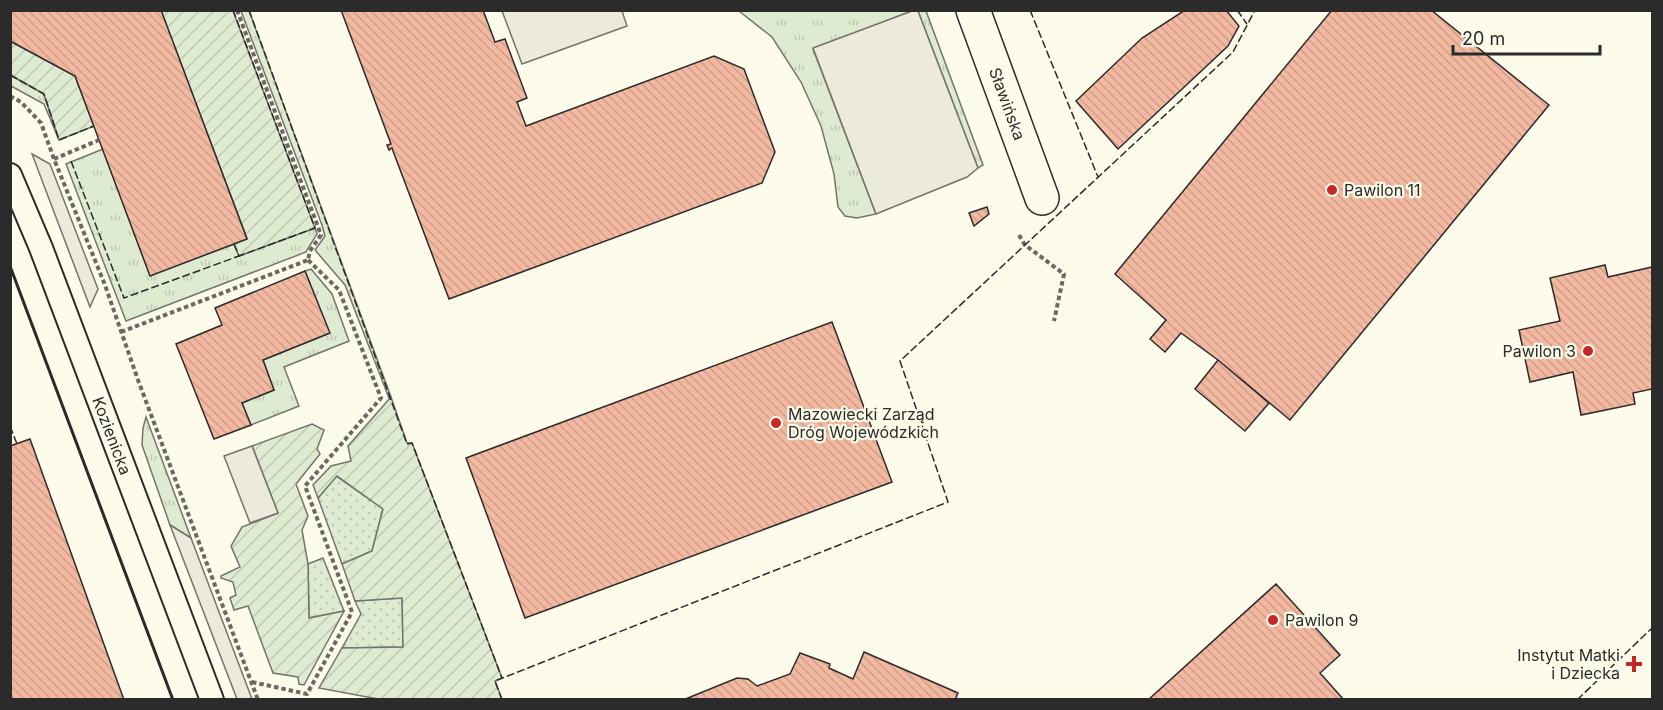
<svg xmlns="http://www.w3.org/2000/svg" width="1663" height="710" font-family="Inter,sans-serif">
<defs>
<pattern id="grass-tufts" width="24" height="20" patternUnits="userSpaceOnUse" patternTransform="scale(1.5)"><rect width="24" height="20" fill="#deebd1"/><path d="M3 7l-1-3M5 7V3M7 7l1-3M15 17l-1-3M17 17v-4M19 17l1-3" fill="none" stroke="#bfcab4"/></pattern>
<pattern id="park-dots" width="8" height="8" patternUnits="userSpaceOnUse" patternTransform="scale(1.5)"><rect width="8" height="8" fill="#deebd1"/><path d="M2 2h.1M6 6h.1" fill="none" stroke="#bfcab4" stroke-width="1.8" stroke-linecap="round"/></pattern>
<pattern id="garden-furrows" width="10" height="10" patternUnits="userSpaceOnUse" patternTransform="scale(1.5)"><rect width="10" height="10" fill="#deebd1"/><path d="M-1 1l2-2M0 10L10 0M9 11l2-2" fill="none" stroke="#bfcab4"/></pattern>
<pattern id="building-back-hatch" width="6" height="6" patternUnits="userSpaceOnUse" patternTransform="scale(1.5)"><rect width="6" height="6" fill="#f2b8a0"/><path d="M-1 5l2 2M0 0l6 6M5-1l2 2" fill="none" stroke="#d09e8a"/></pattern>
</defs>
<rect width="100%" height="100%" fill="#fdfbea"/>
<path fill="url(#grass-tufts)" stroke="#74746e" stroke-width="1.5" d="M241 11H249L391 397 389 398 345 285 315 250 325 236 322 225Z
M739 11H912L813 49 876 214 857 218 845 216 838 207 834 174 821 126 801 82 772 37Z
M918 11H926L983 165 978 168Z
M10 75 44 94 59 140 44 104 11 86Z
M103 149 150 275 234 244 239 256 315 228 317 234 306 252 126 321 66 164Z
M311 269 332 294 349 341 284 367 299 406 251 425 242 403 274 390 263 360 329 333 305 271Z
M146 417 191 538 170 525 142 445 143 428Z"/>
<path fill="url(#park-dots)" stroke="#74746e" stroke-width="1.5" d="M336 476 383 509 372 551 342 564 318 498Z
M323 558 344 611 309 618 308 564Z
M402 598 403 647 342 648 361 614 355 601Z"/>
<path fill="url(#garden-furrows)" stroke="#74746e" stroke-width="1.5" d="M161 11H233L315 228 239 256 234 244 247 238Z
M10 41 75 76 94 126 59 140 44 94 11 75Z
M391 397 407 443H412L502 678 495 681 502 699H378L319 688 342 648 403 647 402 598 355 601 342 564 372 551 383 509 337 476 318 498 313 485 331 466 351 461 348 446Z
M312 424 324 430 317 449 320 454 296 484 308 516 302 530 308 564 309 618 344 611 304 685 299 684 298 677 273 673 248 606 234 610 230 598 236 595 233 582 221 578V576L240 567 231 546 242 527 278 513 252 446Z"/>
<path fill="#eceadb" stroke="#74746e" stroke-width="1.5" d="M502 11H622L627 26 522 64Z
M912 11H918L978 168 967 177 876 214 813 48Z
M32 154 50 164 98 289 90 307Z
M252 446 278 513 250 523 224 456Z
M170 525 191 538 252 699H237Z"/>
<path fill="url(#building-back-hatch)" stroke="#2b2b2b" stroke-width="1.5" d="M10 10H161L247 239 150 276 75 76 10 41Z
M341 10H483L495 42 505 39 527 98 517 102 526 126 714 56 744 69 775 152 762 183 449 299 393 151 392 148 389 150 387 145 391 144Z
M1185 10H1226L1239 26 1228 46 1118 149 1076 101 1142 38Z
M1332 10H1431L1549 105 1290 420 1218 360 1181 333 1165 352 1150 339 1166 320 1115 274Z
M987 207 989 214 974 226 969 213Z
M1605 265 1608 277 1652 267V389L1633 393 1635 404 1581 415 1573 372 1530 382 1519 330 1560 321 1550 278Z
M305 271 330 333 263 360 274 390 242 403 251 425 214 439 176 344 222 325 215 308Z
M832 322 892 482 525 618 466 458Z
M1218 360 1269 403 1245 431 1195 389Z
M30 439 124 700H10V446Z
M1276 584 1340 655 1320 673 1344 700H1148Z
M864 652 958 693 955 700H683L737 678 748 679 757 686 790 674 800 653 830 664 829 668 853 679Z"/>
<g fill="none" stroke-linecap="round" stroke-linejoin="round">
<g stroke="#2b2b2b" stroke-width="26">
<g id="lane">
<path id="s1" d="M10 175 41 248 212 700"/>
</g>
</g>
<g stroke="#2b2b2b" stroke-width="36">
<g id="street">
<path id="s2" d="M973 10 1042 198"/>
</g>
</g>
<path stroke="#6a6964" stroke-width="4" stroke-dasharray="4.5 3" stroke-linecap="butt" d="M237 10 321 235 310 251 308 260
M10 96 21 102 41 123 54 159 105 285 138 380 258 700
M54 159 99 140
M1019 235 1025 245 1064 274 1054 321
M121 332 308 260
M252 682 307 694 352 612 305 486 381 398 339 290 308 260"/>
<use href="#lane" stroke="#fdfbea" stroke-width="22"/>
<use href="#street" stroke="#fdfbea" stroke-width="33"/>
<path stroke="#2b2b2b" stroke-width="1.5" stroke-dasharray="8 3" stroke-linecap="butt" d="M233 10 315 228 239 256 234 244
M249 10 407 444 412 443 502 678
M1030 10 1098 177
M1237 10 1247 24
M10 75 44 94 59 140 94 126
M71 161 124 298 239 256
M10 426 17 444
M502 700 495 681 948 502 900 361 1233 52 1255 10
M1577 700 1652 628"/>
<path stroke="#2b2b2b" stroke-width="3" d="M10 266 173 700"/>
</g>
<g fill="#c62828" stroke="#fdfbea" stroke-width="2">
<circle cx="1332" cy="190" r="6"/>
<circle cx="1588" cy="351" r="6"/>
<circle cx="776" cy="423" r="6"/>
<circle cx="1273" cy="620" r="6"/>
<path d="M1631 655h6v6h6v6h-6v6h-6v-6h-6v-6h6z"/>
</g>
<g text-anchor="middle" stroke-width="4.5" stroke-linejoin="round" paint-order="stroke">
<g font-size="16" fill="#2b2b2b" stroke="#fdfbea">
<text dy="6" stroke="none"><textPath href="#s2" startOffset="100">Sławińska</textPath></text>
<text dy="6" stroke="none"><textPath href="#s1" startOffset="280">Kozienicka</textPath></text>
</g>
<g font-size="16" fill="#2b2b2b" stroke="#fdfbea" text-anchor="start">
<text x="1344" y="196">Pawilon 11</text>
<text x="1576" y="357" text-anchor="end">Pawilon 3</text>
<text x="788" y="420">Mazowiecki Zarząd<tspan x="788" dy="18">Dróg Wojewódzkich</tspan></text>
<text x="1285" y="626">Pawilon 9</text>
<text x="1620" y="661" text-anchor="end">Instytut Matki<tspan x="1620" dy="18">i Dziecka</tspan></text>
</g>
</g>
<rect width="1663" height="710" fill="none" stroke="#2b2b2b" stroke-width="24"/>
<path d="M1453 45v9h147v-9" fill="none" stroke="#2b2b2b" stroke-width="3"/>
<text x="1462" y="45" font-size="18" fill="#2b2b2b" stroke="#fdfbea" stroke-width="4.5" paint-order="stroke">20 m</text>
</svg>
